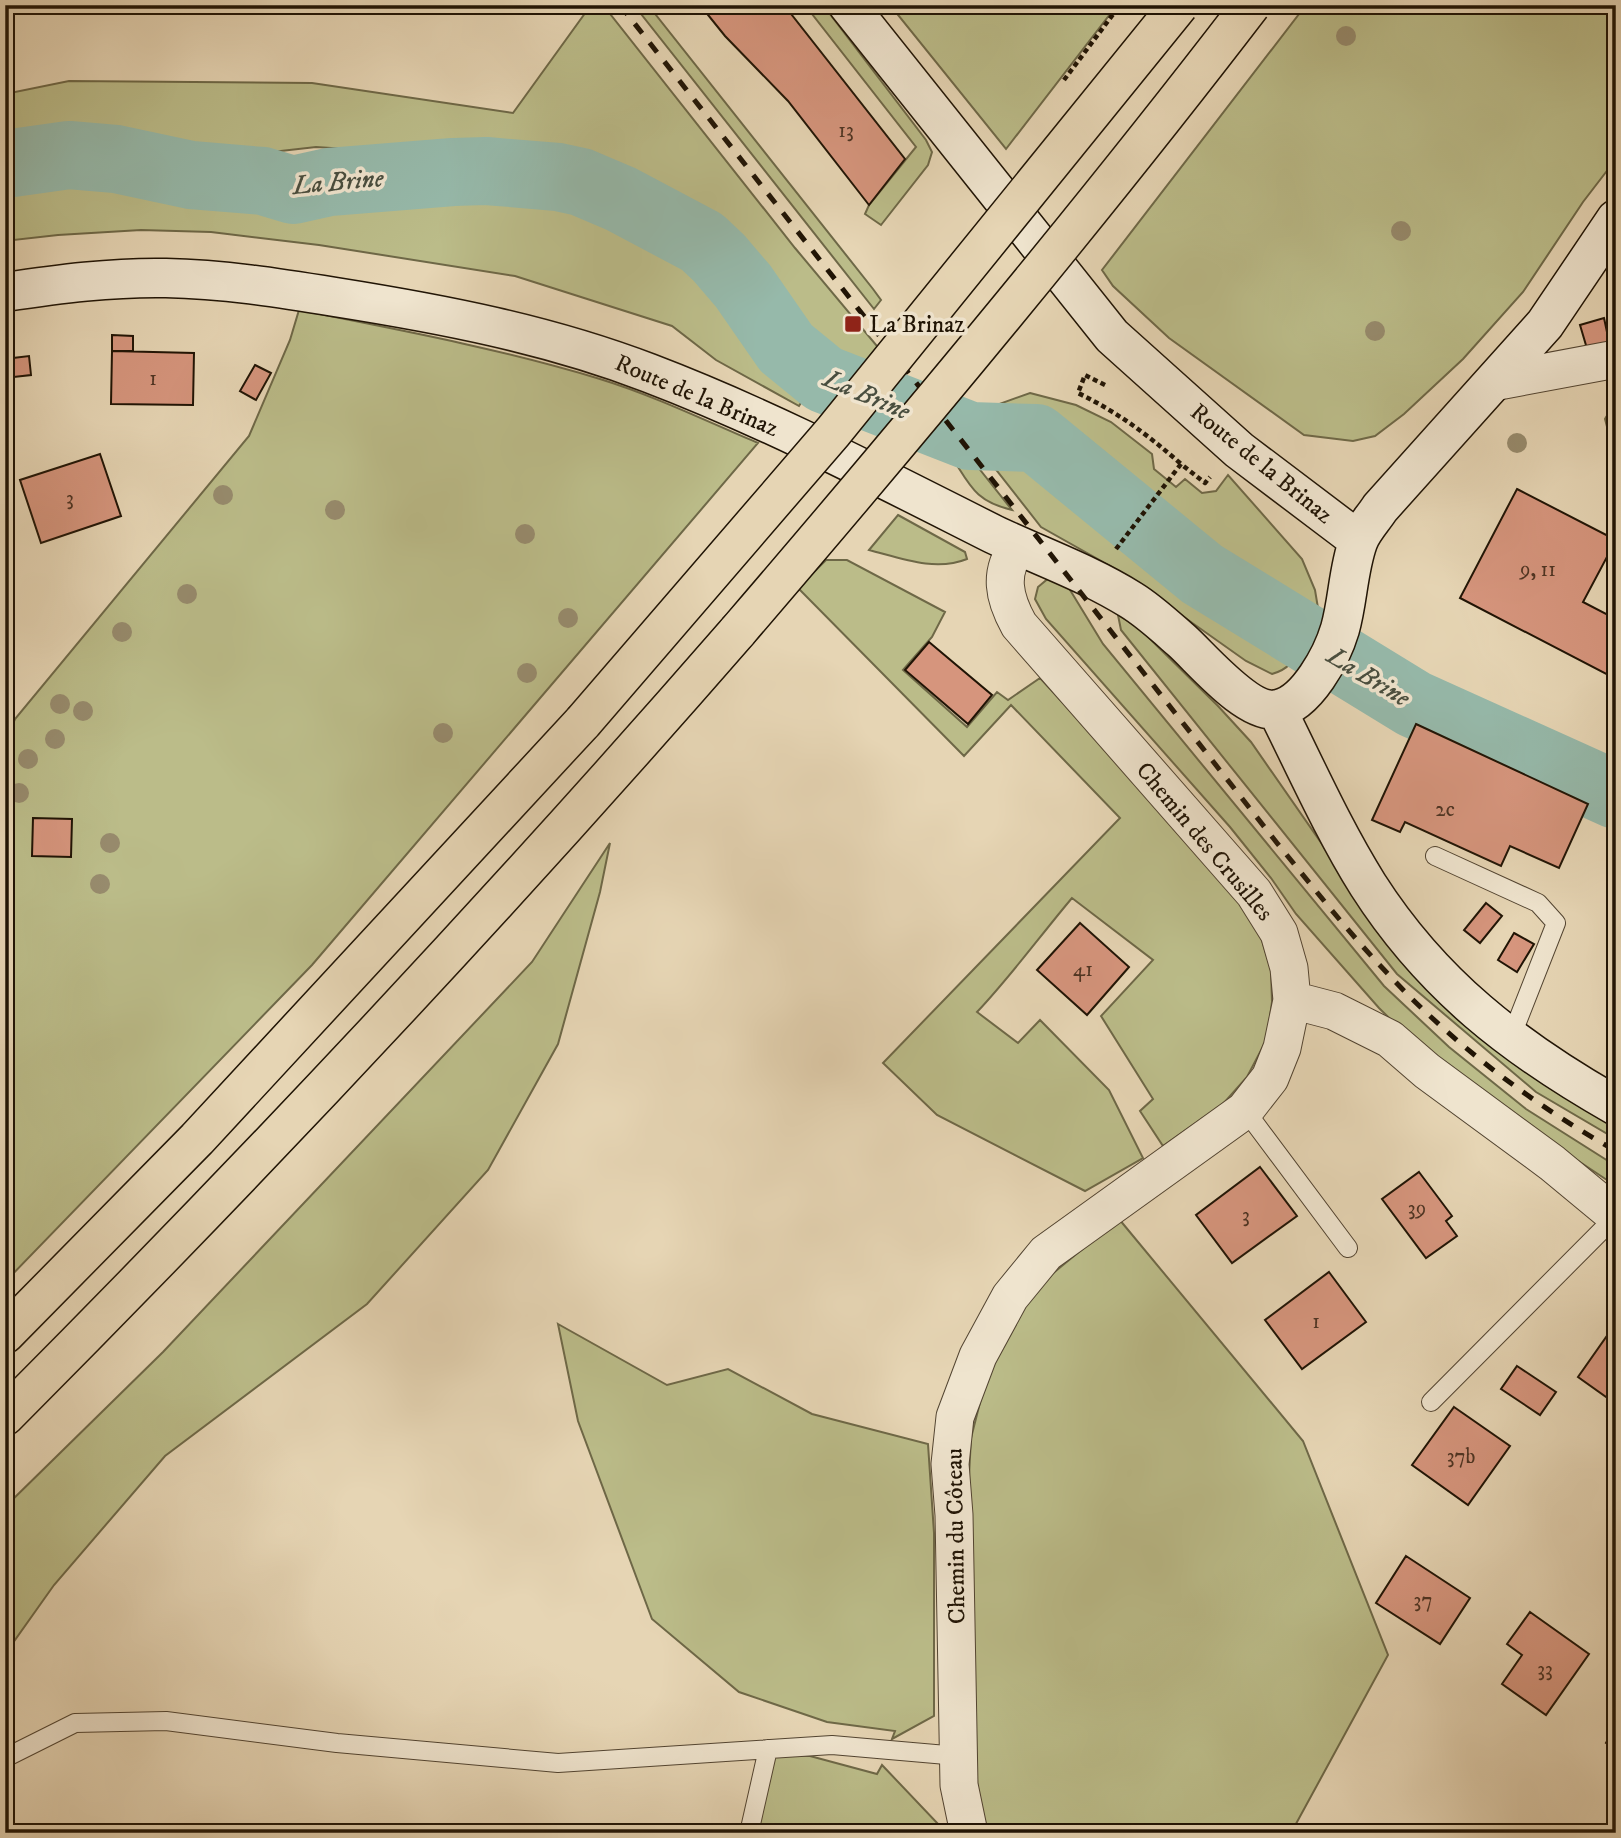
<svg xmlns="http://www.w3.org/2000/svg" width="1621" height="1838" font-family="'IM FELL DW Pica',serif">
<rect width="100%" height="100%" fill="#e6d5b4"/>
<filter id="stains"><feTurbulence type="fractalNoise" baseFrequency=".00286" numOctaves="4"/><feColorMatrix values="0 0 0 0 .2 0 0 0 0 .09 0 0 0 0 .02 0 0 0 .5 -.17"/></filter>
<radialGradient id="worn" r=".72"><stop offset=".6" stop-color="#630" stop-opacity="0"/><stop offset="1" stop-color="#630" stop-opacity=".3"/></radialGradient>
<path fill="#bbbc89" stroke="#6e6847" stroke-width="2" d="M591 5H603L795 248 892 364 866 394 822 365 725 243 650 199 559 167 455 156 316 147 228 157 91 139 5 152V94L69 81 312 83 513 113Z
M634 5H648L873 289 881 300 874 309Z
M805 5H823L926 140 932 152 928 165 881 225 865 214 869 205 916 147Z
M890 5H1117L1006 149Z
M1306 5H1616V159L1583 202 1523 292 1463 359 1404 414 1375 436 1353 441 1304 435 1169 338 1113 286 1102 270Z
M86 166 142 173 219 187 312 198 400 194 478 197 559 207 669 250 811 387 799 406 716 360 672 326 515 276 319 245 211 232 141 230 58 235 5 241V180Z
M299 310C400 330 501 349 600 379 655 396 706 421 758 443L312 965 5 1282V742L15 719 249 436 290 340Z
M1030 393 1076 405 1111 422 1152 454 1154 469 1176 487 1185 479 1202 493 1216 491 1228 475 1302 559 1315 590 1319 614C1314 621 1307 629 1303 637 1293 657 1295 667 1272 674L1246 661 1119 571 1041 527 976 444 1035 447 1190 563 1038 435 967 430 988 408Z
M1616 401V462L1605 419Z
M958 442 1012 510C973 501 970 484 949 453Z
M898 515 965 552 967 559C935 572 900 558 869 550Z
M826 560H847L945 612 932 637 903 670 967 727 997 692 1008 700 1040 678 1206 857 1238 896 1261 937 1271 970 1272 1002 1267 1039 1247 1077 1223 1104 1163 1146 1140 1111 1153 1099 1101 1016 1153 960 1072 898C1040 936 1011 976 977 1012L1018 1043 1040 1020 1109 1090 1143 1158 1085 1191 937 1115 883 1063 1120 818 1011 705 964 756 798 588Z
M1050 577 1067 585 1103 644 1384 986 1449 1047 1526 1109 1616 1166V1186L1506 1113 1423 1051 1379 1008 1296 914 1271 878 1230 827 1046 619 1035 599 1038 587Z
M1118 615 1139 628 1218 706 1251 742 1377 923 1616 1123V1139L1536 1092 1397 974 1121 630Z
M1616 772V831L1607 826Z
M610 843 600 892 558 1044 488 1170 367 1304 165 1456 54 1585 5 1654V1507L163 1352 532 962Z
M1119 1219 1303 1441 1388 1655 1291 1833H979L967 1514 971 1438 986 1379 1035 1288Z
M558 1324 667 1385 728 1369 812 1414 928 1444 934 1533V1716L892 1739 895 1731 827 1722 739 1692 652 1619 578 1421Z
M771 1753 810 1756 877 1774 882 1765 940 1826 942 1833H754Z"/>
<g fill="none" stroke-linecap="round" stroke-linejoin="round">
<path stroke="#96b9aa" stroke-width="68" d="M5 164 69 155 116 159 191 175 263 181 293 190 329 182 453 172 486 171 558 177 581 182 621 199 702 242 719 258 743 286 786 348 824 379 970 436 1036 438 1202 574 1303 636 1414 704 1616 795"/>
</g>
<path fill="#d6957d" stroke="#201405" stroke-width="2" d="M700 5H784L905 159 869 205 788 101 725 36Z
M1604 318 1610 346 1588 352 1580 325Z
M112 335 133 336V351H112Z
M112 351 194 353 193 405 111 404Z
M29 356 31 375 5 378V359Z
M255 365 271 373 256 400 240 391Z
M100 454 121 516 41 543 20 480Z
M1517 489 1616 540 1583 602 1616 619V675L1614 678 1460 598Z
M929 642 992 695 968 724 905 670Z
M1416 724 1588 804 1559 868 1510 846 1501 866 1405 822 1400 832 1372 820Z
M33 818 72 819 71 857 32 856Z
M1486 903 1502 916 1480 943 1464 930Z
M1080 923 1129 967 1087 1015 1037 970Z
M1514 933 1534 944 1517 972 1498 960Z
M1260 1167 1297 1216 1232 1263 1196 1215Z
M1419 1172 1452 1216 1446 1221 1457 1236 1426 1258 1382 1199Z
M1329 1272 1366 1322 1302 1369 1265 1320Z
M1616 1323V1404L1578 1377Z
M1517 1366 1556 1392 1540 1415 1501 1389Z
M1454 1407 1510 1446 1468 1505 1412 1465Z
M1406 1556 1470 1598 1440 1644 1376 1603Z
M1530 1612 1589 1654 1546 1715 1502 1684 1522 1655 1507 1644Z
M1616 1726V1749L1606 1743Z"/>
<g fill="none" stroke-linecap="round" stroke-linejoin="round">
<g stroke="#524431" stroke-width="20">
<path id="lane" d="M1435 856 1538 903 1556 923 1510 1040
M1245 1110 1348 1248
M1431 1402 1616 1216
M5 1758 75 1723 166 1721 337 1743 558 1763 832 1745 958 1756
M749 1833 768 1749"/>
</g>
<g stroke="#524431" stroke-width="39">
<path id="street" d="M1493 382 1616 359
M1292 1000 1334 1011 1390 1039 1427 1071 1552 1163 1616 1216
M969 1833 959 1785 954 1515 950 1464 955 1417 978 1356 1010 1297 1046 1253 1245 1110 1270 1078 1282 1048 1292 1000 1289 968 1279 933 1254 893 1019 625C1004 598 998 573 1018 546"/>
</g>
<g stroke="#201405" stroke-width="41">
<path id="secondary" d="M848 5 1112 336 1239 450 1358 540
M5 292C59 284 112 277 166 278 223 279 279 288 335 297 442 314 547 334 649 373 767 418 880 477 993 534 1039 556 1088 573 1131 600 1149 611 1166 627 1182 641 1202 659 1249 716 1278 709 1307 703 1332 656 1340 629 1348 601 1348 570 1358 542 1362 530 1373 519 1380 508L1545 324 1616 219
M1277 710C1306 768 1333 829 1368 885 1432 985 1514 1048 1616 1106"/>
</g>
<g stroke="#201405" stroke-width="41">
<path id="highway" d="M5 1334 197 1139 583 722
M5 1416C258 1162 503 901 738 631"/>
</g>
<path stroke="#201405" stroke-width="4.5" stroke-dasharray="5 3.5" stroke-linecap="butt" d="M1064 80 1120 5
M1105 385 1085 375 1078 393C1119 413 1148 435 1181 464
M1116 549 1181 464 1205 483 1210 477"/>
<use href="#lane" stroke="#efe4ce" stroke-width="18"/>
<use href="#street" stroke="#efe4ce" stroke-width="37"/>
<use href="#secondary" stroke="#efe4ce" stroke-width="38"/>
<use href="#highway" stroke="#e6d5b4" stroke-width="38"/>
<path stroke="#201405" stroke-width="5" stroke-dasharray="12 12" stroke-linecap="butt" d="M620 5 1277 843C1313 887 1348 932 1388 974 1453 1044 1532 1104 1616 1151"/>
<g stroke="#201405" stroke-width="41" stroke-linecap="butt">
<path id="highway-bridge" d="M738 631C914 426 1087 219 1251 5
M583 722 833 432 1179 5"/>
</g>
<use href="#highway-bridge" stroke="#e6d5b4" stroke-width="38"/>
</g>
<g fill="#978b6d">
<circle cx="1346" cy="36" r="10"/>
<circle cx="1401" cy="231" r="10"/>
<circle cx="1375" cy="331" r="10"/>
<circle cx="1517" cy="443" r="10"/>
<circle cx="223" cy="495" r="10"/>
<circle cx="335" cy="510" r="10"/>
<circle cx="525" cy="534" r="10"/>
<circle cx="187" cy="594" r="10"/>
<circle cx="568" cy="618" r="10"/>
<circle cx="122" cy="632" r="10"/>
<circle cx="527" cy="673" r="10"/>
<circle cx="60" cy="704" r="10"/>
<circle cx="83" cy="711" r="10"/>
<circle cx="443" cy="733" r="10"/>
<circle cx="55" cy="739" r="10"/>
<circle cx="28" cy="759" r="10"/>
<circle cx="19" cy="793" r="10"/>
<circle cx="110" cy="843" r="10"/>
<circle cx="100" cy="884" r="10"/>
</g>
<rect fill="#8f2418" stroke="#efe4ce" stroke-width="2.5" x="844" y="315" width="18" height="18" rx="3.5"/>
<g text-anchor="middle" stroke-width="7" stroke-linejoin="round" paint-order="stroke">
<g font-size="21" fill="#4e3423">
<text x="846" y="137">13</text>
<text x="153" y="385">1</text>
<text x="70" y="505">3</text>
<text x="1538" y="576">9, 11</text>
<text x="1445" y="816">2c</text>
<text x="1083" y="976">41</text>
<text x="1417" y="1215">39</text>
<text x="1246" y="1222">3</text>
<text x="1316" y="1328">1</text>
<text x="1461" y="1463">37b</text>
<text x="1423" y="1607">37</text>
<text x="1545" y="1676">33</text>
</g>
<g font-size="24" fill="#201405" stroke="#efe4ce" text-anchor="start">
<text x="869" y="332">La Brinaz</text>
</g>
<g font-size="24" fill="#201405" stroke="#efe4ce">
<text transform="translate(697 395) rotate(23)" y="8">Route de la Brinaz</text>
<text transform="translate(1262 463) rotate(39)" y="8">Route de la Brinaz</text>
<text transform="translate(1205 841) rotate(50)" y="8">Chemin des Crusilles</text>
<text transform="translate(955 1536) rotate(-91)" y="8">Chemin du Côteau</text>
</g>
<g font-size="26" font-style="italic" fill="#494e3f" stroke="#efe4ce">
<text transform="translate(338 181) rotate(-5)" y="9">La Brine</text>
<text transform="translate(867 394) rotate(23)" y="9">La Brine</text>
<text transform="translate(1369 676) rotate(31)" y="9">La Brine</text>
</g>
</g>
<rect width="1621" height="1838" fill="none" stroke="#e6d5b4" stroke-width="28"/>
<rect x="7" y="7" width="1607" height="1824" fill="none" stroke="#201405" stroke-width="3.5"/>
<rect x="14" y="14" width="1593" height="1810" fill="none" stroke="#201405" stroke-width="2"/>
<rect width="100%" height="100%" filter="url(#stains)"/>
<rect width="100%" height="100%" fill="url(#worn)"/>
</svg>
